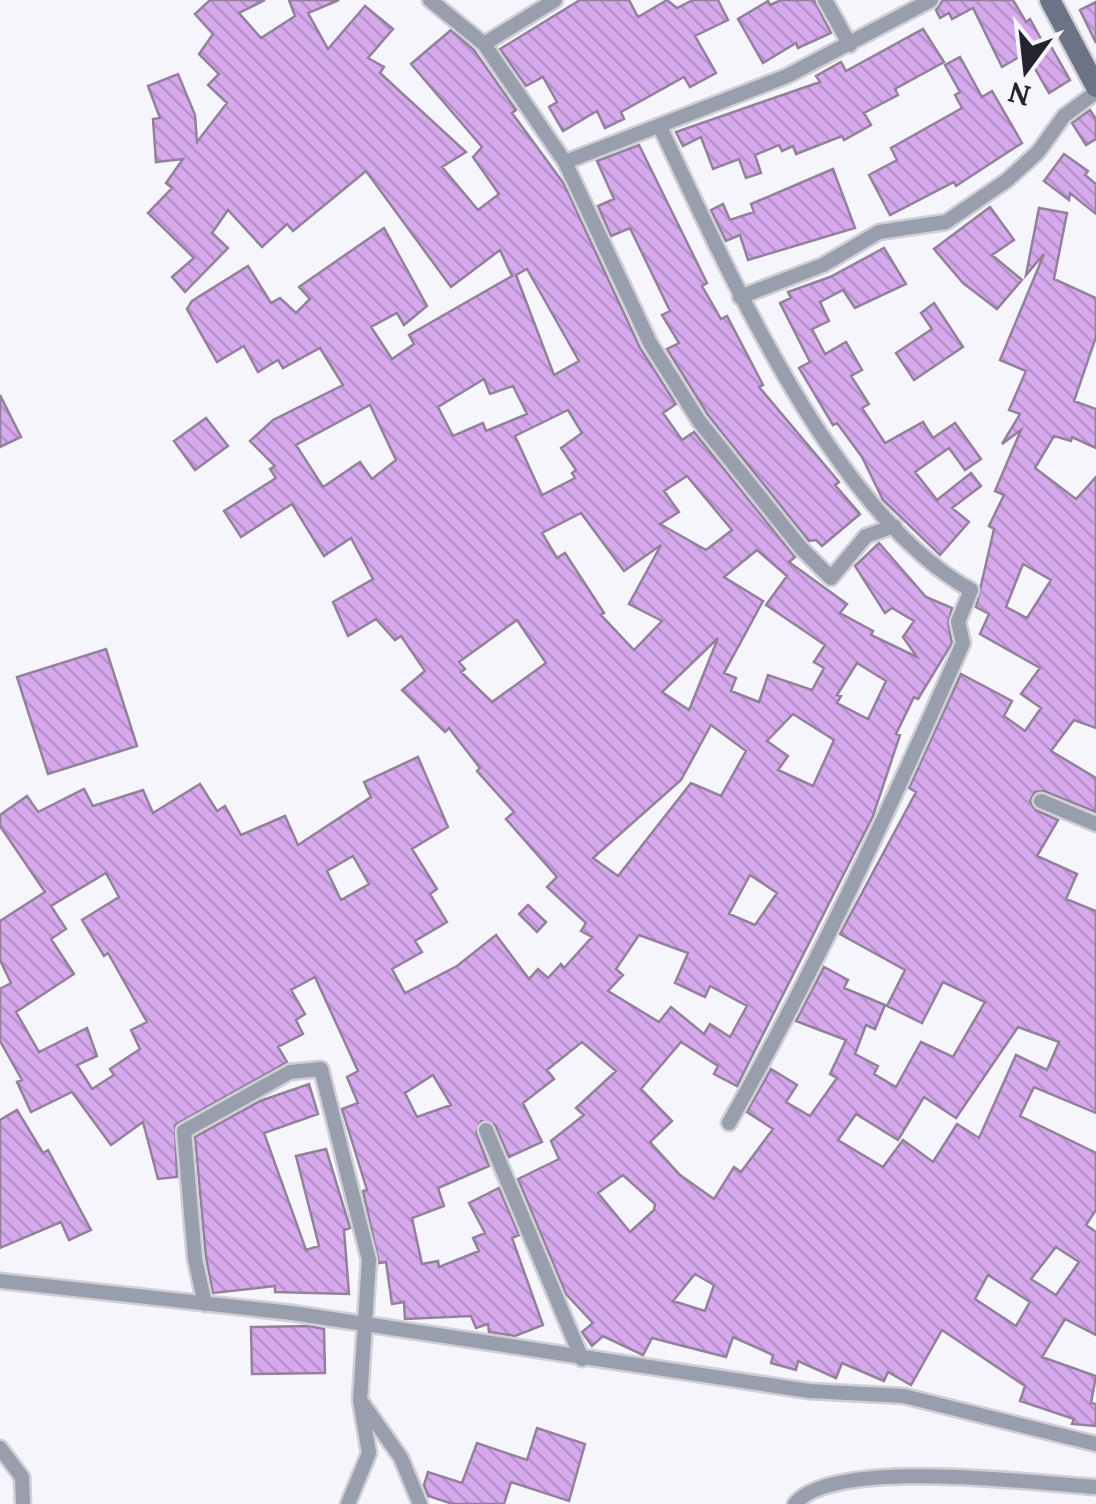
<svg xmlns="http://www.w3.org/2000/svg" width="1096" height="1504" font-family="Lora,serif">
<defs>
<pattern id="building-back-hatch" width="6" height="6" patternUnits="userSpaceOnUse" patternTransform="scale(2.5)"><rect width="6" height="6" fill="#d6a9ed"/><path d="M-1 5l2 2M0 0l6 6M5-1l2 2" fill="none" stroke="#b891cc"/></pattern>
</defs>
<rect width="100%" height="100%" fill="#f6f5fc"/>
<path fill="url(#building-back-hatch)" stroke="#93819c" stroke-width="2.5" fill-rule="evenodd" d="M210 0H265L239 13 261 38 295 16 289 0H339L308 13 328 49 365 6 393 29 368 58 384 67 380 73 466 152 442 167 478 210 499 194 473 157 482 147 411 64 451 30 474 50 516 110 512 113 564 184 640 348 676 404 663 413 682 440 694 432 795 557 789 562 847 604 840 613 873 631 871 635 917 657 903 637 914 621 892 608 885 613 855 566 879 543 926 597 952 608 948 623 952 643 918 699 914 697 896 734 900 735 873 816 737 1086 714 1074 718 1066 681 1042 641 1089 672 1121 650 1142 680 1175 714 1199 734 1167 741 1172 773 1129 747 1112 771 1069 797 1085 786 1102 810 1116 837 1078 830 1074 846 1040 796 1021 824 967 848 980 844 988 885 1005 875 1029 866 1025 855 1054 878 1066 874 1074 896 1087 921 1042 953 1057 985 1002 943 982 922 1023 887 1006 905 970 840 934 916 792 909 788 961 674 1012 701 1004 716 1025 731 1041 708 1021 694 1040 668 980 634 989 614 976 607 994 529 989 526 1004 495 995 491 1021 430 1002 444 1020 414 1009 410 1026 371 1000 360 1044 254 1026 275 1039 208 1067 213 1054 279 1096 298V337L1074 401 1096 409V448L1072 437 1071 441 1054 436 1035 468 1076 499 1096 477V728L1074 720 1051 751 1096 778V812L1044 791 1035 792 1030 801 1036 810 1058 820 1037 856 1077 874 1066 899 1096 911V1113L1034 1087 1020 1116 1096 1153V1210L1086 1225 1096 1232V1335L1065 1319 1042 1357 1096 1376 1091 1403 1096 1404V1426L1072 1424 1074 1419 1020 1401 1025 1386 942 1330 911 1385 888 1372 884 1381 842 1363 836 1378 798 1361 796 1370 771 1363 773 1355 733 1337 726 1357 652 1338 643 1355 603 1336 592 1346 582 1332 593 1323 566 1294 518 1179 559 1159 551 1141 584 1115 576 1108 616 1071 582 1042 547 1070 554 1079 523 1103 542 1142 509 1157 495 1125 481 1121 476 1133 489 1166 438 1188 444 1206 412 1218 422 1264 438 1261 439 1267 479 1251 473 1238 485 1233 469 1203 499 1188 519 1235 512 1238 543 1325 515 1336 489 1332 488 1324 476 1328 471 1316 405 1319 404 1302 392 1304 386 1262 379 1263 363 1191 367 1190 342 1109 358 1103 347 1077 358 1071 315 977 291 990 305 1014 296 1020 303 1034 278 1047 287 1062 175 1125 177 1177 158 1179 143 1122 111 1145 72 1092 31 1112 17 1082 22 1080 0 1041V989L11 983 0 960V921L45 892 0 826V815L27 796 38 812 84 789 93 806 143 790 153 813 200 784 217 811 225 806 241 835 285 816 298 845 371 797 364 782 418 757 448 827 412 849 437 889 430 894 447 922 415 941 422 952 392 969 405 993 457 966 496 935 529 979 538 969 548 978 561 964 564 968 592 937 581 931 586 923 547 887 557 877 506 819 514 812 477 771 480 768 449 728 445 732 402 690 425 671 401 636 395 640 376 619 348 636 333 602 373 579 351 538 324 556 292 504 241 537 224 511 276 478 270 469 275 466 250 441 273 420 343 385 320 348 283 368 278 360 258 372 244 346 217 362 187 309 192 301 248 266 271 303 280 298 296 313 310 299 299 287 384 228 427 306 404 325 397 313 371 327 392 359 414 344 409 335 512 276 500 250 451 287 366 171 293 231 287 224 262 247 228 210 212 233 228 248 185 292 172 277 194 258 148 213 172 188 166 183 183 159 156 162 153 119 160 118 148 86 178 74 195 115 197 142 227 103 208 85 219 74 199 54 213 34 195 14ZM527 269 579 361 554 375 516 275ZM484 379 490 394 513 386 527 414 486 431 483 423 453 436 438 407ZM370 405 396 460 372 479 360 462 323 487 296 445ZM568 410 582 433 561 448 576 470 572 473 575 478 542 495 515 436ZM687 476 732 530 706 550 660 524 679 512 664 491ZM581 513 624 571 661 545 629 604 662 621 634 650 601 615 604 613 565 553 557 558 542 533ZM757 550 787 576 766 605 825 645 814 662 824 668 812 690 768 675 759 702 731 691 736 678 724 673 763 601 724 577ZM1023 564 1051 580 1027 618 1006 607ZM517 620 546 663 492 702 461 672 465 669 459 662ZM718 638 689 710 662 692ZM857 663 886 681 868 719 837 703 841 696 837 695ZM793 714 834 740 813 786 778 770 788 756 767 741ZM711 725 746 751 721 796 691 783 618 876 593 858 681 780ZM353 856 369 884 341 900 327 871ZM106 873 119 897 82 920 104 956 108 953 147 1022 131 1030 140 1049 110 1069 114 1075 92 1089 77 1065 97 1056 87 1028 39 1052 16 1012 74 974 51 939 66 929 51 906ZM750 875 777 893 755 925 729 914ZM639 935 688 953 675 983 705 997 710 986 747 1006 730 1037 710 1024 704 1034 671 1007 659 1022 608 991 623 975 616 969ZM1018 1027 1059 1042 1047 1070 1016 1055 979 1138 957 1124 933 1162 903 1140 883 1167 838 1140 856 1114 898 1140 924 1097 956 1118ZM433 1075 451 1105 417 1117 405 1093ZM623 1175 655 1204 654 1210 630 1232 598 1193ZM1056 1247 1079 1262 1056 1295 1031 1279ZM695 1274 714 1285 705 1311 673 1301ZM988 1275 1030 1302 1016 1326 975 1299Z
M580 0H629L638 17 667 0 677 8 693 0H718L728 20 695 36 716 73 690 87 684 77 621 112 624 119 605 128 597 111 563 131 549 107 557 102 543 77 526 86 500 49Z
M781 0H814L831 33 798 48 796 43 763 63 738 19 768 1 770 5Z
M943 0H1013L1026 22 1030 19 1045 46 1049 43 1070 80 1049 93 1026 53 1002 67 973 8 952 19 949 13 940 18 936 10Z
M1096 2V43L1080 10Z
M923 29 944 62 895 89 898 95 864 113 871 125 844 140 842 136 796 154 793 146 782 151 779 145 755 155 761 173 746 178 739 159 713 169 701 137 683 146 676 132 820 82 816 76 841 62 846 71Z
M960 57 982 97 992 91 1022 143 956 186 954 182 890 215 869 175 897 160 891 148 962 108 955 95 960 92 945 65Z
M1090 110 1096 119V139L1086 145 1072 123Z
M639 145 707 283 702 286 721 319 727 316 763 385 759 387 839 482 835 485 860 514 822 546 816 540 809 541 708 415 667 349 679 343 662 315 670 311 630 228 611 236 598 206 614 199 597 161Z
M1064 154 1088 171 1085 175 1096 184V214L1070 193 1069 200 1044 181Z
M833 169 855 228 748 260 740 235 726 241 711 210 723 204 730 220 754 212 751 204Z
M990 207 1014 240 992 255 1022 280 997 309 963 283 934 249Z
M884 248 906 284 855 308 843 290 820 302 829 321 812 329 825 354 846 342 862 370 851 376 869 404 862 408 885 443 923 422 933 438 955 423 981 459 965 470 949 448 915 472 937 500 971 473 981 486 952 508 969 522 940 555 883 500 862 457 837 423 833 425 799 368 810 362 780 303 791 298 788 292 830 277Z
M934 303 963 347 914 380 896 353 932 329 921 313Z
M0 395 21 437 0 447Z
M206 418 228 446 195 470 174 441Z
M106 649 137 746 48 774 17 677Z
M528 905 546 922 537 932 519 914Z
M309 1084 318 1114 264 1133 306 1250 319 1246 296 1156 326 1149 350 1228 344 1230 349 1294 275 1292V1286L213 1293 206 1257 195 1137 260 1101Z
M17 1110 43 1153 48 1150 91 1230 69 1240 61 1222 0 1248V1120Z
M309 1326 324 1329 325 1373 252 1374 251 1327Z
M537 1428 585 1444 569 1501 511 1482 504 1504H453L428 1496 424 1485 428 1472 462 1483 477 1443 527 1460Z"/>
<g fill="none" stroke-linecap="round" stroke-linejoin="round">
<g stroke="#d0cfd7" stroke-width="19">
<path id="street" d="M430 0 484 44 565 162 650 343 699 421 801 548 831 578 866 536 894 526
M825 0 850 45
M484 44 555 0
M660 127C726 266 833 514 971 590L958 622 963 643C891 806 817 967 729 1123
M565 162 787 76 931 0
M740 297 823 265 879 232 946 222 1006 181 1038 152 1064 116 1096 92
M1041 801 1096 824
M486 1130 582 1359
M0 1281 292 1313 809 1391 904 1396 1096 1444
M205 1304 195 1259 184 1131 290 1072 321 1069 369 1260 360 1400 369 1453 348 1504
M363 1404 401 1458 420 1504
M0 1448 22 1477 23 1504
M795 1504C833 1457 1034 1483 1096 1487"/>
</g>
<g stroke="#d0cfd7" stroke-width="25">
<path id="secondary" d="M1050 0 1096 87"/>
</g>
<use href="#street" stroke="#989eab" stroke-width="14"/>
<use href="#secondary" stroke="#6c7386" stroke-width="20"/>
</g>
<g transform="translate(1026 70) rotate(195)" stroke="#f6f5fc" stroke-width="8" paint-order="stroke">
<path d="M0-8L18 38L0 25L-18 38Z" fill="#25232f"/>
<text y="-15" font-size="28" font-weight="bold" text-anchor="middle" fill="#25232f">N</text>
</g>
</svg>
